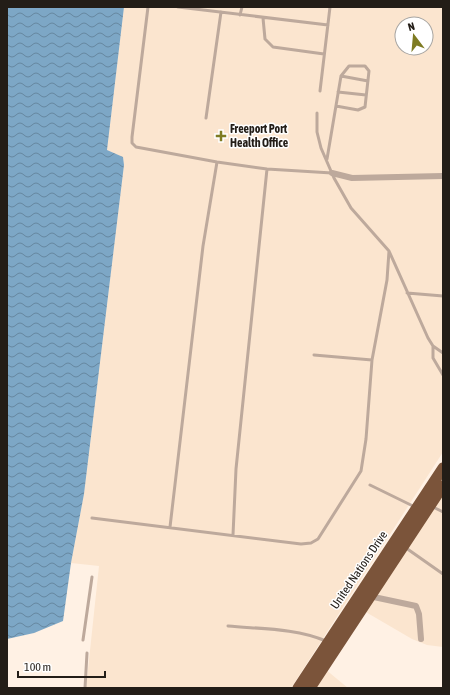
<svg xmlns="http://www.w3.org/2000/svg" width="450" height="695" font-family="'Asap Condensed',sans-serif">
<defs>
<pattern id="water-waves" width="16" height="10" patternUnits="userSpaceOnUse"><rect width="16" height="10" fill="#7da7c6"/><path d="M0 5q4-4 8 0t8 0" fill="none" stroke="#6687a0"/></pattern>
</defs>
<rect width="100%" height="100%" fill="#fff1e4"/>
<path fill="#fbe5cf" fill-rule="evenodd" d="M124 7H443V452L291 688H86L99 566 71 563 84 494 124 165 123 157 107 150ZM402 24H426V48H402Z
M443 493V647L427 645 412 639 364 611Z
M325 669 348 688H313Z"/>
<path fill="url(#water-waves)" d="M7 7H124L107 150 123 157 124 165 84 494 71 563 63 621 34 633 7 639Z"/>
<g fill="none" stroke-linecap="round" stroke-linejoin="round">
<path stroke="#bda99c" stroke-width="3" d="M148 7 132 137V143L136 147 217 162 267 169 332 173
M178 7 328 25
M240 15 242 7
M263 18 265 39 273 47 324 54
M341 76 368 81
M320 91 330 7
M338 92 366 95
M317 113V132L321 148 334 178 351 208 389 251 428 338 433 346 443 353
M206 118 221 12
M327 159 341 76 349 66H365L369 71 365 107 358 110 336 106
M407 293 443 296
M433 346V358L443 375
M314 355 372 360
M370 485 415 507
M433 507 443 512
M92 518 301 544 311 543 318 539 361 471 366 439 372 360 387 280 389 251
M170 527 203 246 217 162
M233 535 236 469 267 169
M406 548 443 574
M228 626C260 629 296 628 326 641
M83 640 92 577
M85 688 87 653"/>
<path stroke="#bda99c" stroke-width="6" d="M332 173 352 178 443 176
M369 596 416 606 419 614 421 639"/>
<path stroke="#7b543a" stroke-width="11" d="M298 688 443 468
M310 688 443 486"/>
</g>
<path fill="#7e7b22" stroke="#fff" stroke-width="1.5" d="M219 130h4v4h4v4h-4v4h-4v-4h-4v-4h4z"/>
<g text-anchor="middle" stroke-width="3" stroke-linejoin="round" paint-order="stroke">
<g font-size="12" font-weight="bold" fill="#231d17" stroke="#fff" text-anchor="start">
<text x="230" y="133">Freeport Port<tspan x="230" dy="14">Health Office</tspan></text>
</g>
<g font-size="12" fill="#231d17" stroke="#fff">
<text transform="translate(359 570) rotate(-56)" y="4">United Nations Drive</text>
</g>
</g>
<rect width="450" height="695" fill="none" stroke="#231d17" stroke-width="16"/>
<g transform="translate(414 36) rotate(344)"><circle r="19" fill="#ffffff" stroke="#a7a5a2"/>
<path d="M0-3L7 15L0 10L-7 15Z" fill="#7e7b22"/>
<text y="-6" font-size="11" font-weight="bold" text-anchor="middle" fill="#231d17">N</text>
</g>
<path d="M18 671v6h87v-6" fill="none" stroke="#231d17" stroke-width="2"/>
<text x="24" y="671" font-size="12" fill="#231d17" stroke="#ffffff" stroke-width="3" paint-order="stroke">100 m</text>
</svg>
